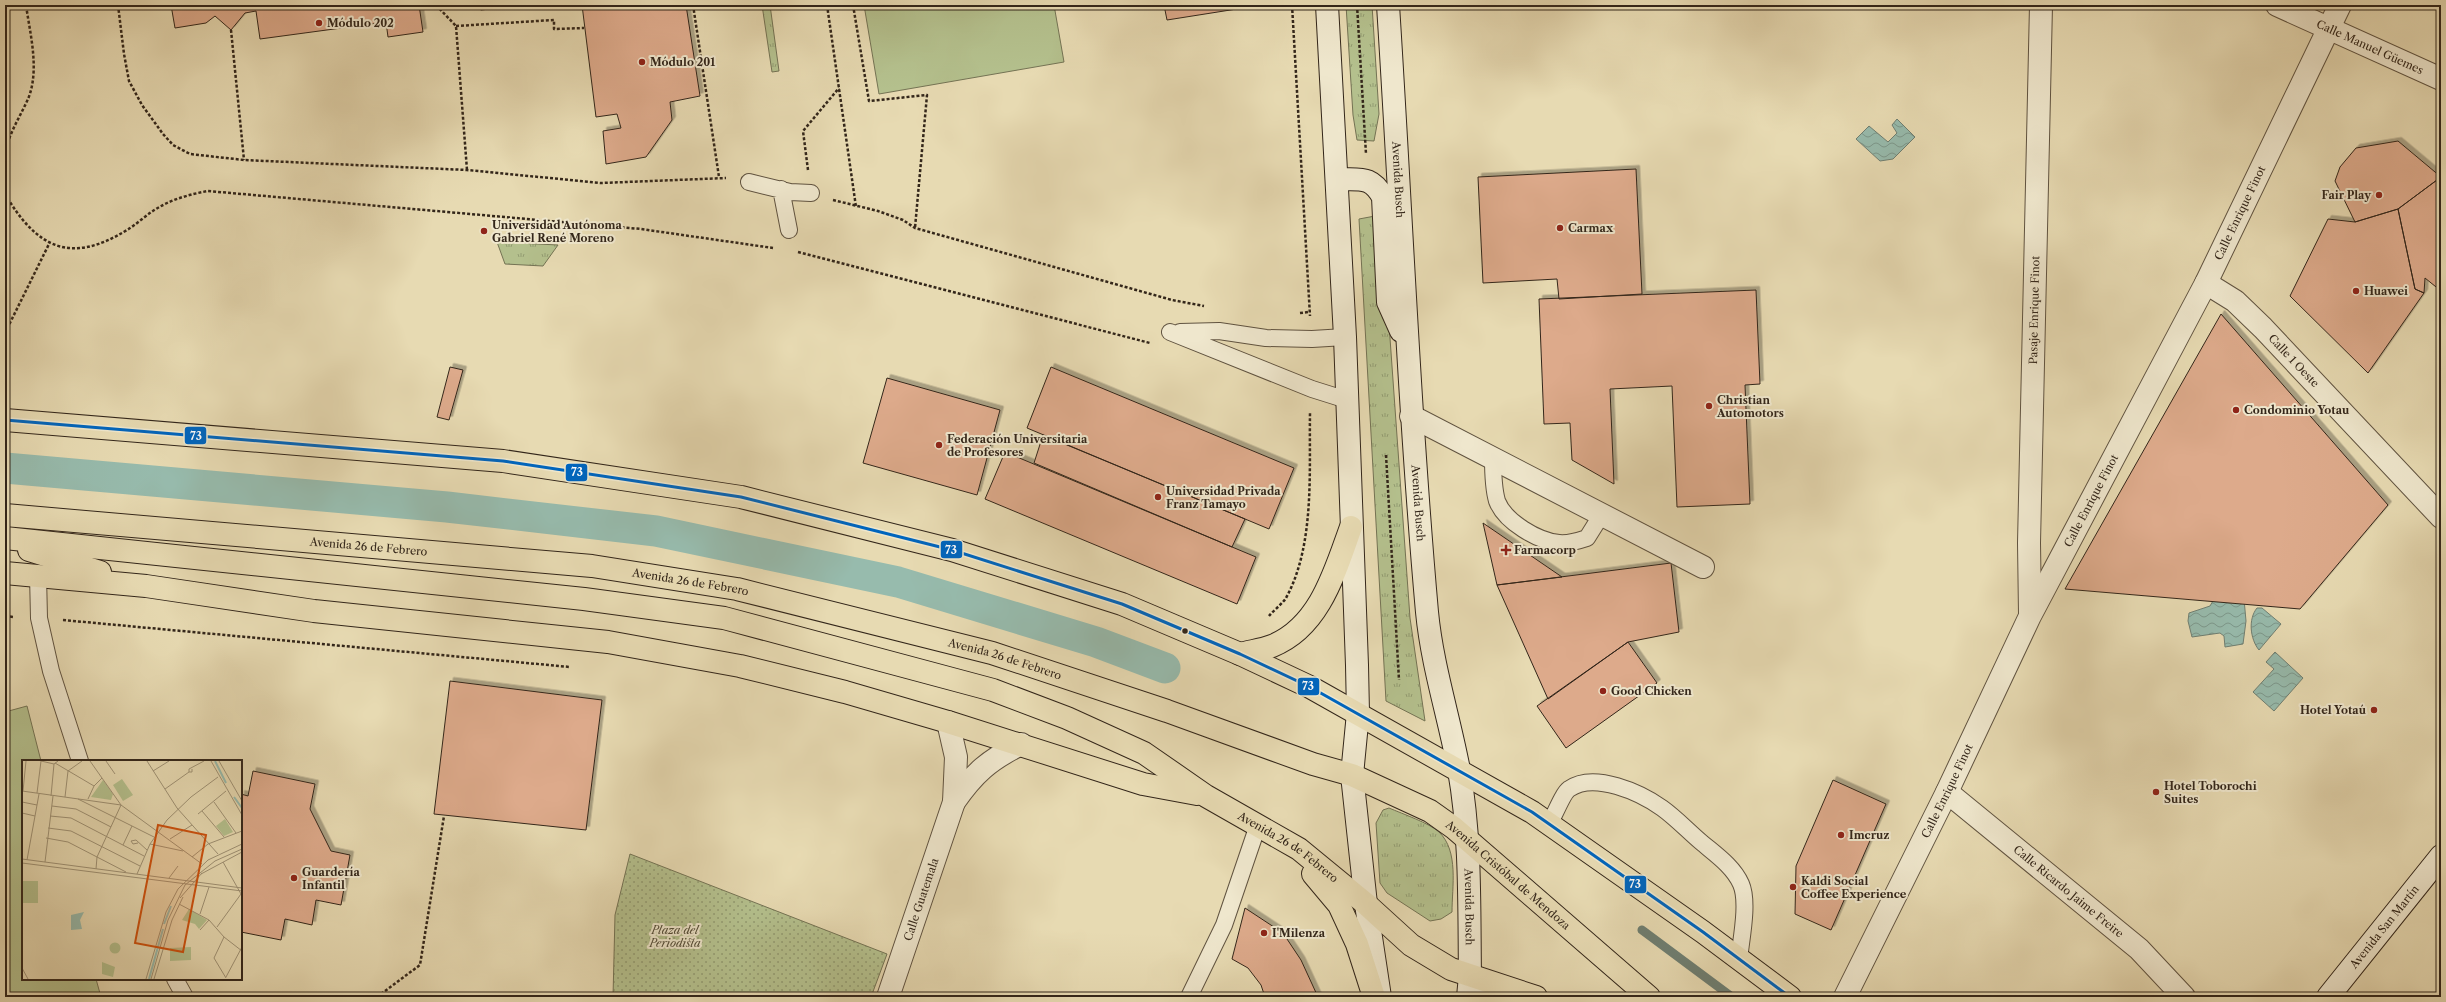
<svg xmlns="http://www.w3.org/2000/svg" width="2446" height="1002" font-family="'Libre Caslon Text',serif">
<defs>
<pattern id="grass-tufts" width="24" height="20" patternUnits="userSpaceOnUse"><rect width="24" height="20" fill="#b4c08d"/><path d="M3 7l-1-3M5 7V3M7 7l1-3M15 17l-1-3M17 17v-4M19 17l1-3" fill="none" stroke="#939c72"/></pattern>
<pattern id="park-dots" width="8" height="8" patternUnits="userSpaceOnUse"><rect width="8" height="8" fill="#b4c08d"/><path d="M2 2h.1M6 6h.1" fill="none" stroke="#939c72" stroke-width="1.8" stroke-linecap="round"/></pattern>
<pattern id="water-waves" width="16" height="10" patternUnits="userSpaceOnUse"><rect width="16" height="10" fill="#97bbad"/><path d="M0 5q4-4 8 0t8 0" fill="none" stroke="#7c988c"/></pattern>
<filter id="shadow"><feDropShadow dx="3.5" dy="-3.5" stdDeviation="0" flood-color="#0004"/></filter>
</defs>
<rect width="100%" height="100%" fill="#e7dab2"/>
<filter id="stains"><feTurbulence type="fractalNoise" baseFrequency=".005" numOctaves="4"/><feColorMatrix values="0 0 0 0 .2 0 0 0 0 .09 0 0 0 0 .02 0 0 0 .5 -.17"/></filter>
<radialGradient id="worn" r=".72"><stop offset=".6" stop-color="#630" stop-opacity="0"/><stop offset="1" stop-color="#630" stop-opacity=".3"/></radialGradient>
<path fill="url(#grass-tufts)" stroke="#747354" d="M762 5H770L779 71 772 72Z
M1346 5H1372L1379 114 1374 141 1357 140 1353 115Z
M1375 216 1382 226 1410 618 1425 721 1386 701 1359 219Z
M497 242 558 245 543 266 505 264Z
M1389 808C1403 814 1429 823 1439 832 1459 851 1452 887 1452 912L1441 919 1430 921 1387 893 1380 883 1376 823 1383 810Z"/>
<path fill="url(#park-dots)" stroke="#747354" d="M630 854 887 954 871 997H613L615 915Z"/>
<path fill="#b4c08d" stroke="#747354" d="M864 5H1054L1064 62 879 94Z
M27 706 41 761H23V979H96L101 997H5V712Z"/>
<path fill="url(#water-waves)" stroke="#6f7f72" d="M1897 119 1915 137 1893 159 1880 161 1856 139 1869 126 1888 142 1897 133 1892 125Z
M2217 594 2244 599 2246 621 2243 644 2225 647 2224 636 2220 633 2192 637 2188 621 2189 613 2210 606Z
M2257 608H2262L2281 624 2259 650C2250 639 2248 619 2257 608Z
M2275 652 2303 678 2274 711 2253 692 2274 669 2266 662Z"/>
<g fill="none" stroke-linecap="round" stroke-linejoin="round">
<path stroke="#6f7f72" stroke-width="9" d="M1642 930 1732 997"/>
<path stroke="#97bbad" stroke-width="31" d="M5 468 447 507 656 531 898 582 1096 642 1165 668"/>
</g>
<path fill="#ddaa8b" stroke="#33261a" filter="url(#shadow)" d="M171 5H419L423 32 388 37 386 22 260 39 256 11 245 13 231 30 215 16 206 23 175 28Z
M474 5H523L481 10Z
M582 5H686L700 96 670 102 672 120 646 157 606 164 603 131 621 128 617 114 596 117Z
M1164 5H1243V8L1167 20Z
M2398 141 2441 177 2398 209 2355 222 2335 181 2340 167 2356 148Z
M1636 169 1642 294 1559 299 1557 279 1483 283 1478 177Z
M2441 177V291L2425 278 2424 293 2415 289 2398 209Z
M2398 209 2415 289 2424 293 2368 373 2290 296 2328 219 2355 222Z
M1756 290 1760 384 1745 385 1750 504 1677 507 1672 386 1610 389 1614 484 1572 460 1570 423 1544 424 1539 299Z
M2221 314 2388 505 2300 609 2065 589Z
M450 367 463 370 449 420 437 417Z
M1051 367 1294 468 1269 529 1027 428Z
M887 378 1000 410 977 495 863 463Z
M1043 435 1245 519 1232 547 1034 463Z
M1005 452 1256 557 1237 604 985 499Z
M1483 523 1562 577 1497 585Z
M1671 563 1679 632 1628 642 1548 699 1497 585Z
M1628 642 1657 683 1566 748 1537 706Z
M450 681 602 700 586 830 434 814Z
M253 771 315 784 310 809 331 851 350 855 341 905 316 900 312 925 285 919 281 940 241 932V794L248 796Z
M1833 780 1886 804 1831 930 1795 914 1796 866Z
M1245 908 1283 933 1301 960 1318 997H1265L1261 985 1248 968 1232 959Z"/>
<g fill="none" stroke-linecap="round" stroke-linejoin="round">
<g stroke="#605340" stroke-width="18">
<path id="service" d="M749 182 790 192 811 193
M781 189 789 230
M1170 332 1312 389 1347 400
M1180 332 1219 331 1266 338 1312 339 1345 337
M1493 458C1493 472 1493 487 1497 501 1505 522 1538 541 1559 543 1568 544 1578 541 1587 538L1602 514
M38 575 39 618 51 671 80 761
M1550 823C1554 816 1563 793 1569 789 1594 771 1641 793 1662 808 1676 818 1688 831 1701 842 1715 854 1733 866 1741 884 1749 902 1741 940 1739 959
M1470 976 1482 997
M175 979 185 997
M1189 997 1224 925 1258 825"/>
</g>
<g stroke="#605340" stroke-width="24">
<g id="minor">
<path id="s1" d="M2277 5 2441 79"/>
<path id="s2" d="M2206 283 2235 301 2263 328 2441 517"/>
<path d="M1411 416 1703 567"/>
<path id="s3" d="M2030 614 2029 543 2041 5"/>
<path id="s4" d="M1947 792 2139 949 2184 997"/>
<path d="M954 802C974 773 989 760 1021 744"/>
<path id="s5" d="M888 997 954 802 956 757 948 722"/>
<path id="s6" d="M1845 997 1947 792 2030 616 2206 283 2340 5"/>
</g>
</g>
<g stroke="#33261a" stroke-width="24">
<g id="secondary">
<path d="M1327 5 1345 337 1357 665 1358 713 1352 775 1366 904 1380 997"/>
<path id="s7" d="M1388 5C1401 207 1409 410 1427 612 1432 665 1449 717 1459 770 1471 838 1469 907 1470 976L1468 997"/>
<path d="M1338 179C1360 180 1371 175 1383 197L1388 302 1401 331"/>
<path id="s8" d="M2328 997 2441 856"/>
</g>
</g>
<g stroke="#33261a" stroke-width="24">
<g id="primary">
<path d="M5 420 503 461 741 497 952 550 1122 604 1240 654 1310 687 1532 812 1703 932 1790 997"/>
<path id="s9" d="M5 515 592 566 737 589 992 653 1167 711 1313 764 1352 775 1430 811 1454 828 1649 997"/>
<path id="s10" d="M5 538 584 599 724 618 993 690 1067 718 1144 753 1206 796 1299 849 1366 904 1411 945 1451 969 1536 997"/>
<path d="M29 550 100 572"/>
<path d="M5 573 146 586 314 611 608 642 740 666 845 692 948 722 1143 784 1197 794"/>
<path d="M1240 654C1251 651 1262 650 1272 646 1320 627 1335 571 1351 527"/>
<path d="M1313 874 1339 905 1357 944 1374 997"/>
</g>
</g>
<path stroke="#33261a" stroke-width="2.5" stroke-dasharray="3 2" stroke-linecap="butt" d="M118 5 124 54 129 81 142 105 163 134 173 145 190 154 244 160 467 170 601 183 726 178
M436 5 456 26 467 170
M693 5 719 177
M827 5 856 207
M853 5 869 101 927 95 915 228
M1292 5 1310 316
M1357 5 1366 154
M456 26 554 20V29L584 28
M231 30 244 160
M5 153C9 133 20 117 28 99 40 70 30 34 26 5
M808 170 803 131 839 88
M5 194C37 248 70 265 127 230 137 224 146 215 156 209 172 199 191 194 208 191L641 229 773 248
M833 200 878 211 903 220 915 228 1172 300 1204 306
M798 252 1150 343
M1300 313 1309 312
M5 333 49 244
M1386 455 1399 680
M5 616 14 617
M1269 616C1274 610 1282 604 1286 598 1315 545 1309 472 1310 413
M63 620 570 667
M377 997 420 965 444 816"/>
<use href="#service" stroke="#efe7cd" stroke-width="16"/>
<use href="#minor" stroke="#efe7cd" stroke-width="22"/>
<use href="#secondary" stroke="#efe7cd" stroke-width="22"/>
<use href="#primary" stroke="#e7dab2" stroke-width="22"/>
<g stroke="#efe7cd" stroke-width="6">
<path id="bus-1" d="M5 420 503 461 741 497 952 550 1122 604 1240 654 1310 687 1532 812 1703 932 1790 997"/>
</g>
<use href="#bus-1" stroke="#0065bd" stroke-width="3"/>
</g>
<g fill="#8f2418" stroke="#efe7cd" stroke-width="1.5">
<circle cx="319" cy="23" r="4"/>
<circle cx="642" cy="62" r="4"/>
<circle cx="2379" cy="195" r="4"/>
<circle cx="1560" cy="228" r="4"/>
<circle cx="484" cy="231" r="4"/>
<circle cx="2356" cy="291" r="4"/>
<circle cx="1709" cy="406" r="4"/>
<circle cx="2236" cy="410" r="4"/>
<circle cx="939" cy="445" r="4"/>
<circle cx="1158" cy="497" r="4"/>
<path d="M1504 544h4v4h4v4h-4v4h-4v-4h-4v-4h4z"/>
<circle cx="1603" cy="691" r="4"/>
<circle cx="2374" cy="710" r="4"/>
<circle cx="2156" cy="792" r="4"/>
<circle cx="1841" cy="835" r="4"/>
<circle cx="294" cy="878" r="4"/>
<circle cx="1793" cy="887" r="4"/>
<circle cx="1264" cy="933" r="4"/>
</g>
<circle fill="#33261a" stroke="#efe7cd" stroke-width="1.5" cx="1185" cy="631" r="3.5"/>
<g text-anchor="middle" stroke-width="4" stroke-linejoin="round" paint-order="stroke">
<g font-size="11" font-weight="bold" fill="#33261a" stroke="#efe7cd" text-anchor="start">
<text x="327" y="27">Módulo 202</text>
<text x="650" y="66">Módulo 201</text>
<text x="2371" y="199" text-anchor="end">Fair Play</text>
<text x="492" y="229">Universidad Autónoma<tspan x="492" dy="13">Gabriel René Moreno</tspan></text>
<text x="1568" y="232">Carmax</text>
<text x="2364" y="295">Huawei</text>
<text x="1717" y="404">Christian<tspan x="1717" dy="13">Automotors</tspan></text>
<text x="2244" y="414">Condominio Yotau</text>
<text x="947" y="443">Federación Universitaria<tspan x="947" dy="13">de Profesores</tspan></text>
<text x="1166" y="495">Universidad Privada<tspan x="1166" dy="13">Franz Tamayo</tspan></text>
<text x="1514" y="554">Farmacorp</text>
<text x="1611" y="695">Good Chicken</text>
<text x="2366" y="714" text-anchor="end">Hotel Yotaú</text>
<text x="2164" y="790">Hotel Toborochi<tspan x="2164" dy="13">Suites</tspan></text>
<text x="1849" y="839">Imcruz</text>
<text x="302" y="876">Guardería<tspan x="302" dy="13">Infantil</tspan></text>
<text x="1801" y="885">Kaldi Social<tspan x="1801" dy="13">Coffee Experience</tspan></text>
<text x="1272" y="937">I'Milenza</text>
</g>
<g font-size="11" fill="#33261a" stroke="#efe7cd">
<text dy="4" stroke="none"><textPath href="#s1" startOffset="102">Calle Manuel Güemes</textPath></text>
<text dy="4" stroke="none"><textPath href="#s7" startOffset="175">Avenida Busch</textPath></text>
<text dy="4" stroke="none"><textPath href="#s6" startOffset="878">Calle Enrique Finot</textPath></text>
<text dy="4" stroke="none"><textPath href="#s3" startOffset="304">Pasaje Enrique Finot</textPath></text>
<text dy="4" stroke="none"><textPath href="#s2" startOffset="118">Calle 1 Oeste</textPath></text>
<text dy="4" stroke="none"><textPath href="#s6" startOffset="554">Calle Enrique Finot</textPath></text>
<text dy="4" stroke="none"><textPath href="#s7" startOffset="499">Avenida Busch</textPath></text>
<text dy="4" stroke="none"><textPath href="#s9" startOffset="365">Avenida 26 de Febrero</textPath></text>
<text dy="4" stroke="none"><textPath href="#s9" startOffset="689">Avenida 26 de Febrero</textPath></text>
<text dy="4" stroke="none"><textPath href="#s9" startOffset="1013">Avenida 26 de Febrero</textPath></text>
<text dy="4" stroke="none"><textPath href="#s6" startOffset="230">Calle Enrique Finot</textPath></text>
<text dy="4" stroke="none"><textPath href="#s10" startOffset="1338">Avenida 26 de Febrero</textPath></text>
<text dy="4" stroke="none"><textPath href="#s9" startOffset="1566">Avenida Cristóbal de Mendoza</textPath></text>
<text dy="4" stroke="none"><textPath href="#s4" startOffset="157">Calle Ricardo Jaime Freire</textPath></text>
<text dy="4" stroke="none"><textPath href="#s5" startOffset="103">Calle Guatemala</textPath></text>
<text dy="4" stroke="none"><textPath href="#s7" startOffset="907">Avenida Busch</textPath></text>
<text dy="4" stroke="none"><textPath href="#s8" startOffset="90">Avenida San Martín</textPath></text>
</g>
<g font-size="11" font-style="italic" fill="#534c37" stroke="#efe7cd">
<text x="675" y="934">Plaza del<tspan x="675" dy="13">Periodista</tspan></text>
</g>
</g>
<g transform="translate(22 760)">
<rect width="220" height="220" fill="#e7dab2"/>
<path d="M81 20 91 34 89 40 69 37ZM203 59 211 72 202 76 194 66ZM167 149 185 160 177 169 173 164 160 160ZM80 202 93 207 91 217 80 214Z" fill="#b4c08d"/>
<path d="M100 19 111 35 101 41 91 25ZM1 121H16V143H0ZM87.5 188a5.5 5.5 0 1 1 11 0a5.5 5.5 0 1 1-11 0ZM169 187V200L148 201V188Z" fill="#b4c08d"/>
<path d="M62 152 58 160 60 169 49 170V155Z" fill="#97bbad"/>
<path fill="none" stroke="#97bbad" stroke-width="2" d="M193 1 204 23M212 37 220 48M142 164 149 146M127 219 141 169"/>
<path fill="none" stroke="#9f9275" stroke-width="1" d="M19 1 32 4M68 1 99 45 180 104M84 1 93 14M125 1 155 48 196 94M189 1 220 55M197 1 220 41M33 3 72 26M170 9V12H167V9L182 1M131 11 147 1M143 29 167 12M0 31 99 45 75 97 74 109M1 31 4 1M15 33 19 1M29 36 32 4 36 1M43 37 46 11 60 1M56 39 132 77M66 39 72 26 80 18M0 42 15 45M192 42 214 73M30 46 54 49 89 67M180 51 202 77M0 53 13 56M176 54 204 31M28 56 49 58 122 96M26 68 49 71 118 106M24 78 46 82 104 112M148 79 170 65M116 83 111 84 109 81 114 80 125 90M128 84 161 91M101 85 110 66M170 97 186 84 220 71M0 99 220 128M5 100 17 34M23 102 31 36M0 103 220 131M115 114 128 84 145 60 169 37 196 17M179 114 220 92M147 118 156 106M158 138 180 113M157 144 187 160 202 177 220 191M178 154 187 127M195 167 219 134 201 102M178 170 187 160M202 177 192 198 204 218M0 208 6 219M204 217 220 187M124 219 144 152 156 129 186 100 220 84M129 219 146 160 163 125 193 101 220 89M132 219 150 160 161 137"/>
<path fill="#cd510e" fill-opacity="0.15" stroke="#cd510e" stroke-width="2" d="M136 65 184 75 161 192 113 183Z"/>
<rect width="220" height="220" fill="none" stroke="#33261a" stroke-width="2"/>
</g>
<g stroke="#efe7cd" stroke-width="1.5">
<rect x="184" y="426" width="23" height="19" rx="4" fill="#0065bd"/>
<rect x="565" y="463" width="23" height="19" rx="4" fill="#0065bd"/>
<rect x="940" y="540" width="23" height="19" rx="4" fill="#0065bd"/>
<rect x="1297" y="677" width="23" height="19" rx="4" fill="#0065bd"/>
<rect x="1624" y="875" width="23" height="19" rx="4" fill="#0065bd"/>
</g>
<g font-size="11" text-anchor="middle" font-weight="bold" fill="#fff">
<text x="196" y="440">73</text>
<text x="577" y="476">73</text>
<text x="951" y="554">73</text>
<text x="1308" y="690">73</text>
<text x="1635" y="888">73</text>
</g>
<rect width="2446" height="1002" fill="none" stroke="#e7dab2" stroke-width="20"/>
<rect x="6" y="6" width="2434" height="990" fill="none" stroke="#33261a" stroke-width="2"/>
<rect x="10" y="10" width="2426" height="982" fill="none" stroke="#33261a"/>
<rect width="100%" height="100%" filter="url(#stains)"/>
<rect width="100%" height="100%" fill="url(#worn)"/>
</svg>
